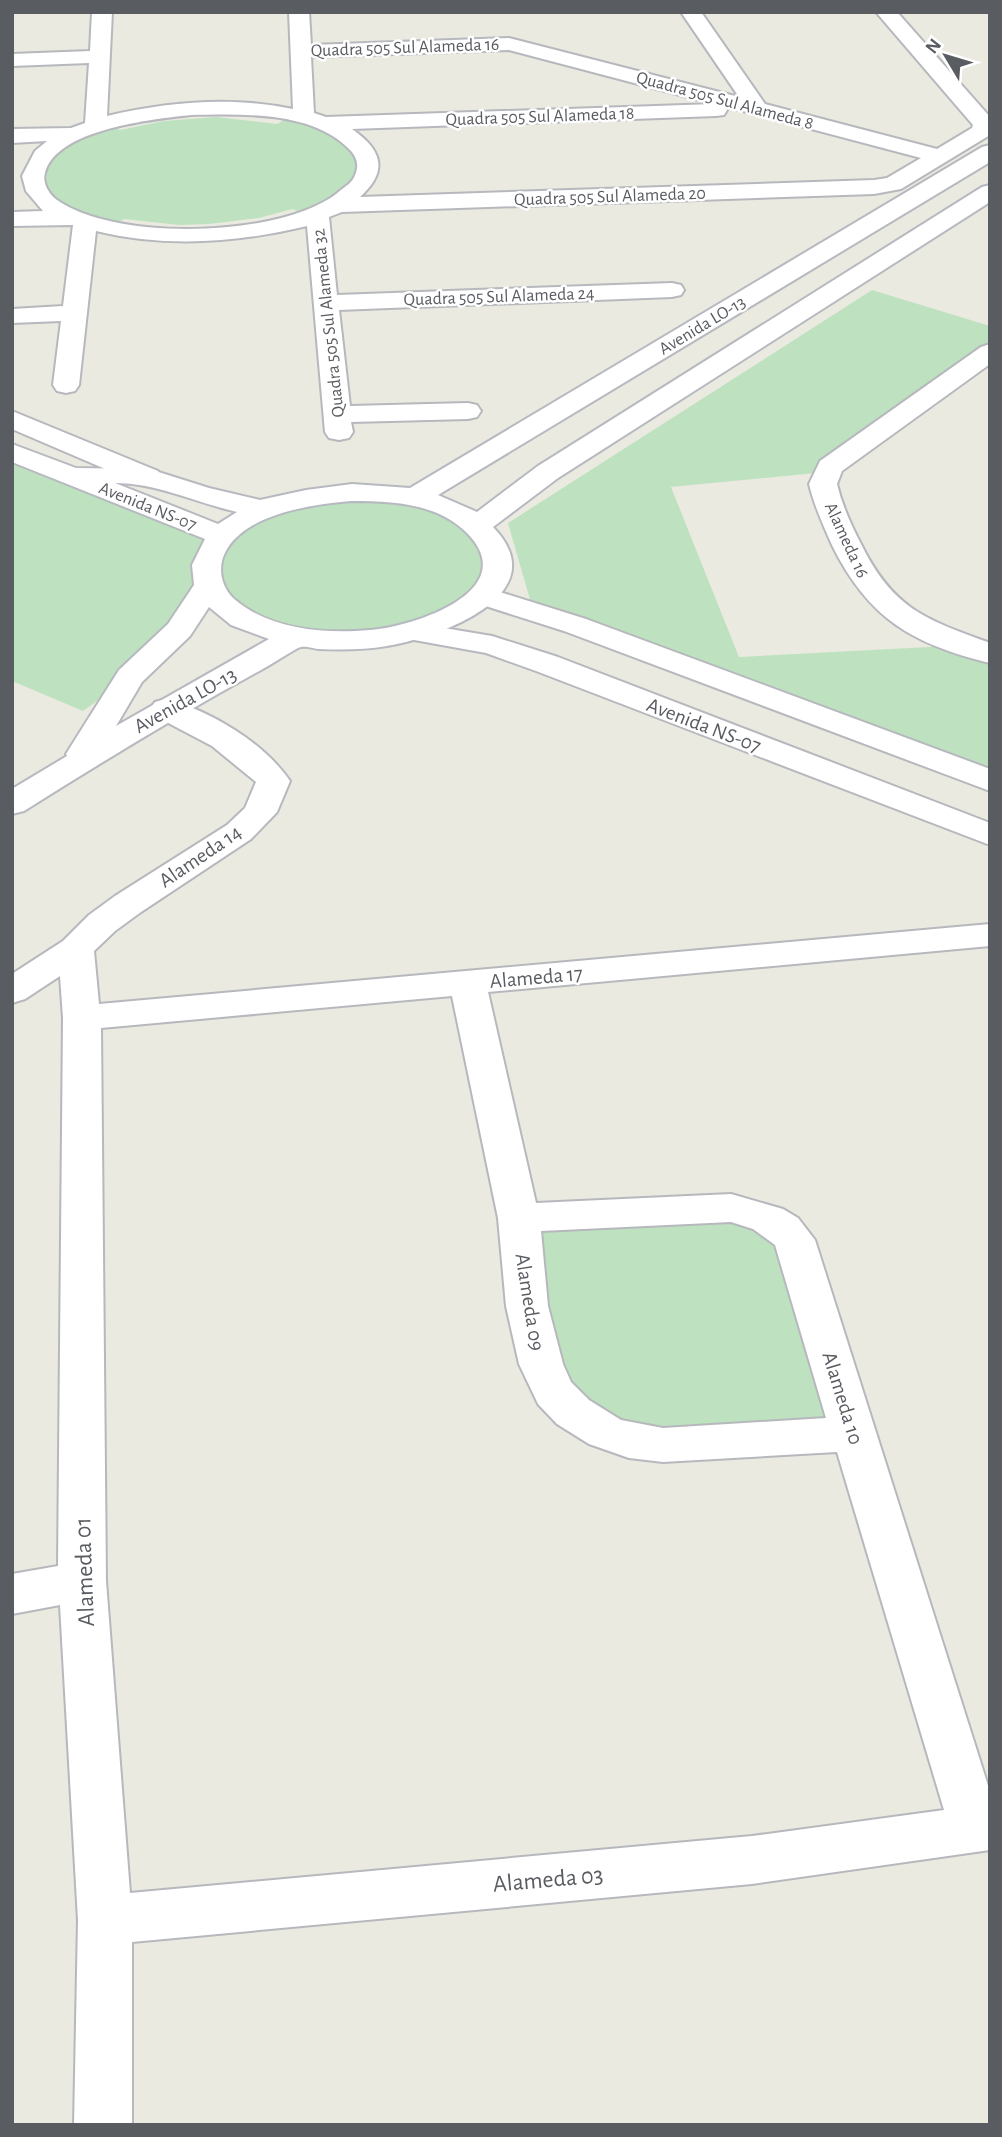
<svg xmlns="http://www.w3.org/2000/svg" width="1002" height="2137" font-family="'Alegreya Sans',sans-serif">
<rect width="100%" height="100%" fill="#ebeae0"/>
<path fill="#bee2c0" d="M216 117 277 124 286 119C316 125 389 155 342 193 331 201 315 206 303 213L292 209 259 218 209 224 179 225 124 219 116 224C22 200 21 157 113 126L120 130 164 121Z
M872 290 990 326V353L826 472 671 487 739 657 967 645 990 653V786L533 610 508 523Z
M12 447 222 536 241 521 352 494 438 505 495 547 484 596 404 634 296 636 208 587 130 677 83 711 12 681Z
M731 1208 783 1228 853 1434 663 1445 554 1392 519 1218Z"/>
<g fill="none" stroke-linecap="round" stroke-linejoin="round">
<g stroke="#b6b8bd" stroke-width="4">
<path id="street" d="M92 12H112L107 116C167 102 232 96 293 109L289 12H309L311 45 509 38 739 97 681 12H701L765 104 937 149 972 128 973 125 876 12H897L990 117V135L901 189 874 194 342 212 329 217 337 295 672 283 681 285 684 290 681 295 672 297 339 310 350 406 468 403 477 405 481 411 477 417 468 419 351 422 353 432 349 438 339 440 329 438 325 432 307 226C237 243 166 248 96 231L79 385 75 391 66 393 57 391 53 385 61 321 12 323V309L63 306 73 225 12 226V212L43 211 26 191 22 176 35 151 47 141 12 143V129L71 128 85 123 89 63 12 66V54L90 51ZM509 50 714 104 326 117 314 113 311 57ZM724 106 921 158 887 178 874 180 360 197C389 171 382 150 352 129L716 116 724 115 727 110ZM191 115C241 114 309 111 347 147 356 155 360 164 355 175 353 182 346 186 341 190 287 238 116 242 57 200 49 194 42 183 45 173 56 129 154 119 191 115Z
M990 344V364L842 471 837 484C842 505 851 525 861 544 893 609 925 619 990 643V663C912 644 868 618 832 545 823 525 814 505 809 484L820 461 981 347Z
M12 411 158 471 162 477 158 483 148 485 138 483 12 429Z
M484 587 586 619 990 769V791L564 631 473 602 469 596 473 590Z
M414 623 492 636 558 657 990 823V845L536 671 486 653 403 638 399 632 403 626Z
M166 699C211 711 263 742 290 781L277 812 251 839 141 912 115 931 94 951 99 1004 990 924V946L488 992 536 1203 731 1194 783 1209 798 1218 815 1240 990 1792V1850L752 1884 132 1942V2125H74L78 1920 60 1605 12 1614V1574L58 1566 63 1018 60 976 25 999 12 1003V974L63 941 89 915 115 896 227 825 245 808 256 782 212 746 155 716 150 709 155 702ZM452 996 498 1218 506 1306 519 1364 538 1404 557 1424 589 1444 629 1458 663 1462 837 1452 944 1810 752 1836 130 1893 106 1581 101 1028ZM731 1222 753 1229 775 1245 826 1418 663 1428 621 1420 589 1400 571 1382 563 1364 548 1306 541 1231Z"/>
</g>
<g stroke="#b6b9bf" stroke-width="4">
<path id="secondary" d="M990 145V162L438 495 477 512 538 466 982 187 990 185V202L558 478 493 527C559 595 437 638 387 646 364 650 342 650 318 649 312 648 304 645 298 648 285 655 274 663 261 670 180 714 102 762 24 811L12 814V789L67 756 66 754 119 670 168 624 194 585 192 565 205 539 12 462V444L76 468 149 469 209 488 260 500 306 490 352 484 410 488 982 147ZM115 483C157 483 197 503 237 512L218 524ZM352 501C392 501 437 503 467 533 524 591 412 627 370 630 324 634 269 630 233 598 220 585 217 565 227 549 249 513 314 504 352 501ZM209 607 231 625 269 639 116 726 142 682 190 636Z"/>
</g>
<use href="#street" fill="#fff" fill-rule="evenodd"/>
<use href="#secondary" fill="#fff" fill-rule="evenodd"/>
</g>
<g text-anchor="middle" stroke-width="5" stroke-linejoin="round" paint-order="stroke">
<g font-size="18" fill="#595c61" stroke="#fff">
<text transform="translate(405 47) rotate(-2)" y="6">Quadra 505 Sul Alameda 16</text>
<text transform="translate(725 100) rotate(15)" y="6">Quadra 505 Sul Alameda 8</text>
<text transform="translate(540 116) rotate(-2)" y="6">Quadra 505 Sul Alameda 18</text>
<text transform="translate(610 196) rotate(-2)" y="6">Quadra 505 Sul Alameda 20</text>
<text transform="translate(499 296) rotate(-2)" y="6">Quadra 505 Sul Alameda 24</text>
<text transform="translate(328 323) rotate(-96)" y="6">Quadra 505 Sul Alameda 32</text>
<text transform="translate(702 325) rotate(-31)" y="6">Avenida LO-13</text>
<text transform="translate(148 506) rotate(22)" y="6">Avenida NS-07</text>
<text transform="translate(847 540) rotate(65)" y="6">Alameda 16</text>
</g>
<g font-size="21" fill="#595c61" stroke="#fff">
<text transform="translate(185 700) rotate(-29)" y="7">Avenida LO-13</text>
<text transform="translate(704 725) rotate(21)" y="7">Avenida NS-07</text>
<text transform="translate(200 856) rotate(-34)" y="7">Alameda 14</text>
<text transform="translate(536 977) rotate(-5)" y="7">Alameda 17</text>
<text transform="translate(530 1302) rotate(81)" y="7">Alameda 09</text>
<text transform="translate(843 1398) rotate(73)" y="7">Alameda 10</text>
</g>
<g font-size="24" fill="#595c61" stroke="#fff">
<text transform="translate(84 1572) rotate(-92)" y="8">Alameda 01</text>
<text transform="translate(548 1879) rotate(-5)" y="8">Alameda 03</text>
</g>
</g>
<rect width="1002" height="2137" fill="none" stroke="#595c61" stroke-width="28"/>
<g transform="translate(946 56) rotate(308)" stroke="#ffffff" stroke-width="5" paint-order="stroke">
<path d="M0-5L12 26L0 18L-12 26Z" fill="#595c61"/>
<text y="-10" font-size="19" font-weight="bold" text-anchor="middle" fill="#595c61">N</text>
</g>
</svg>
